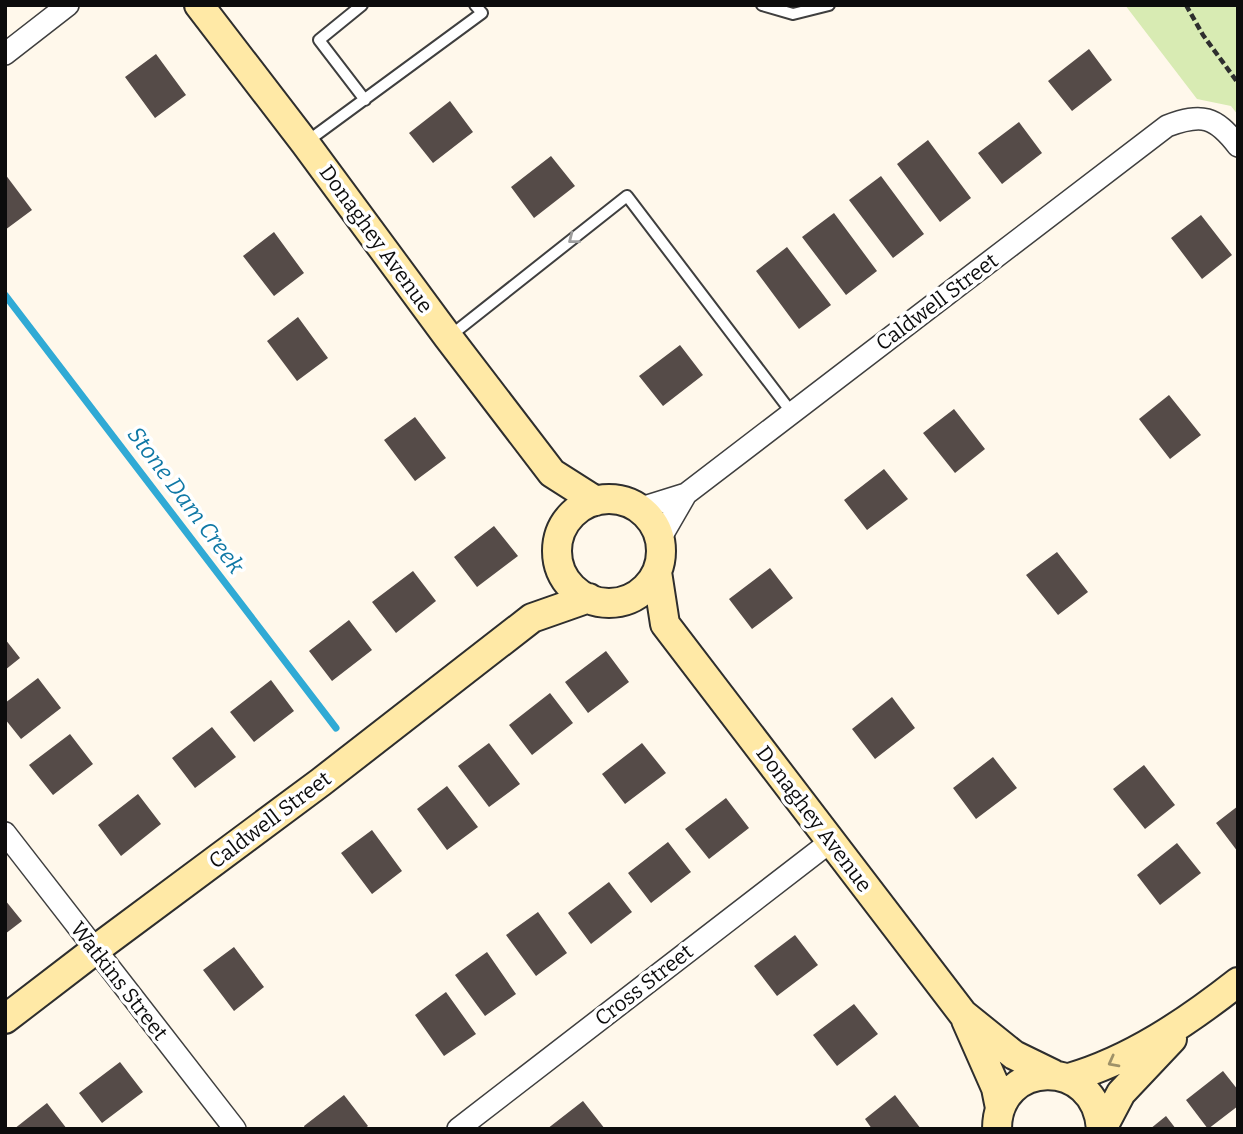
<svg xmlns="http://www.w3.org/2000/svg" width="1243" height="1134" font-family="Bitter,serif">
<rect width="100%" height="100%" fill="#fff8eb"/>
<path fill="#d8ebb3" d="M1125 5H1238V115L1231 106 1197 99Z"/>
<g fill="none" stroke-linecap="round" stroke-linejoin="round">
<path stroke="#30aad5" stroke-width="7" d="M5 295 336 728"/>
</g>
<path fill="#554b48" d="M1089 49 1112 80 1072 111 1048 81Z
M156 54 186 95 155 118 125 77Z
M450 101 473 132 433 163 409 133Z
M1019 122 1042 153 1002 184 978 153Z
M928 140 971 198 940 222 897 164Z
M551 156 575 186 534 218 511 187Z
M5 174 32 210 5 230Z
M881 176 924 234 893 258 849 200Z
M834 213 877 271 846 295 802 237Z
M1201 215 1232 255 1202 279 1171 238Z
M274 232 304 273 274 296 243 256Z
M787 247 831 305 799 329 756 271Z
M298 317 328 358 297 381 267 341Z
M680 345 703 375 663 406 639 376Z
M1169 395 1201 435 1170 459 1139 419Z
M954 409 985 449 955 473 923 433Z
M415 417 446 458 415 481 384 440Z
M884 469 908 499 867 530 844 500Z
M494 526 518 556 477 587 454 557Z
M1057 552 1088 592 1058 615 1026 575Z
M770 568 793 598 752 629 729 599Z
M413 571 436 601 396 633 372 602Z
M349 620 372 650 332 681 309 651Z
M5 639 20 658 5 670Z
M606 651 629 682 588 713 565 682Z
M38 678 61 708 21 739 5 719V703Z
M271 680 294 711 254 742 230 712Z
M550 693 573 723 532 755 509 725Z
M892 697 915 728 875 759 852 729Z
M212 727 236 757 195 788 172 758Z
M70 734 93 764 53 795 29 765Z
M489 743 520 784 489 807 458 766Z
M642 743 666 773 625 804 602 774Z
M993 757 1017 788 976 819 953 788Z
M1144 765 1175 805 1145 829 1113 789Z
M447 786 478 827 447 850 417 809Z
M138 794 161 824 121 856 98 825Z
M726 798 749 828 709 859 685 829Z
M1238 806V852L1216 823Z
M372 830 402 871 372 894 341 853Z
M668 842 691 872 651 903 628 873Z
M1177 843 1201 873 1160 905 1137 875Z
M609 882 632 912 591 944 568 913Z
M5 900 22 921 5 934Z
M538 912 567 953 536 976 506 935Z
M795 935 818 965 777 996 754 966Z
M234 947 264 987 234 1011 203 970Z
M487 952 516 994 485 1016 455 975Z
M446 992 476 1034 444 1056 415 1015Z
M854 1004 878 1034 837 1066 813 1035Z
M120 1062 143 1092 102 1123 79 1093Z
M1223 1071 1238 1090V1106L1208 1129 1186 1100Z
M344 1095 368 1126 364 1129H305L304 1126Z
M895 1095 921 1129H872L865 1119Z
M583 1101 605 1129H547Z
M47 1103 67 1129H14Z
M1166 1116 1176 1129H1150Z"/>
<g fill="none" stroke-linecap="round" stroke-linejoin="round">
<g stroke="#3f3f3f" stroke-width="14">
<path id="lane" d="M362 5 319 40 365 100
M762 5 793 14 829 5
M305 143 482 13 475 5
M450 336 627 196 792 413"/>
</g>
<g stroke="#3f3f3f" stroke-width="24">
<path id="street" d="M5 54 68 5
M638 509 686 494 1167 126C1202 113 1215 116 1238 146
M660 539 686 494
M5 833 235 1129
M458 1129 830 842"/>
</g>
<g stroke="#2e2e2e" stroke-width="32">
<path id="secondary" d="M199 5 305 143 448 337 552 473 596 501
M557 551a52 52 0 1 1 104 0a52 52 0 1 1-104 0Z
M657 572 665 624 963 1014 1014 1055 1053 1074
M5 1019 95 950 321 782 532 618 589 598
M966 1020 996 1088 1000 1108
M1069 1078C1131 1060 1187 1022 1238 982
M997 1129C997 1059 1096 1056 1101 1129
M1102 1129 1121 1093 1172 1039"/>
</g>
<path stroke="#2e2e2e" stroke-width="4.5" stroke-dasharray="7 3.5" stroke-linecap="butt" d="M1186 5 1203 35 1238 83"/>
<use href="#lane" stroke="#fff" stroke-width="10"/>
<use href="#street" stroke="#fff" stroke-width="21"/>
<use href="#secondary" stroke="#ffe9a6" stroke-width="28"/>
</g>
<defs><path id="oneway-chevron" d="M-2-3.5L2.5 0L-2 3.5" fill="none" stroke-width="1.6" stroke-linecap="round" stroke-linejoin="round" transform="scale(1.75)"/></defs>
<use stroke="#9e9e9e" href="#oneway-chevron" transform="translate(573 239) rotate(142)"/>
<use stroke="#9e9168" href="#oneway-chevron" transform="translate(1113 1062) rotate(152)"/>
<g text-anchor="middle" stroke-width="7" stroke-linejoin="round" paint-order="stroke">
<g font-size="21" fill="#0c0c0c" stroke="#fff">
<text transform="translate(376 239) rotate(54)" y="7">Donaghey Avenue</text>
<text transform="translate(937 302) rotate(-37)" y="7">Caldwell Street</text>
<text transform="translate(814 819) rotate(53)" y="7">Donaghey Avenue</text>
<text transform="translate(270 820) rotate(-37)" y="7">Caldwell Street</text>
<text transform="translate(119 981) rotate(52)" y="7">Watkins Street</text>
<text transform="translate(644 985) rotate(-38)" y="7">Cross Street</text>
</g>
<g font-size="23" font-style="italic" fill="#0f78a5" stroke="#fff">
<text transform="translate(186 500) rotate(53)" y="8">Stone Dam Creek</text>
</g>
</g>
<rect width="1243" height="1134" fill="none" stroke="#0c0c0c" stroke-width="14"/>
</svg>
